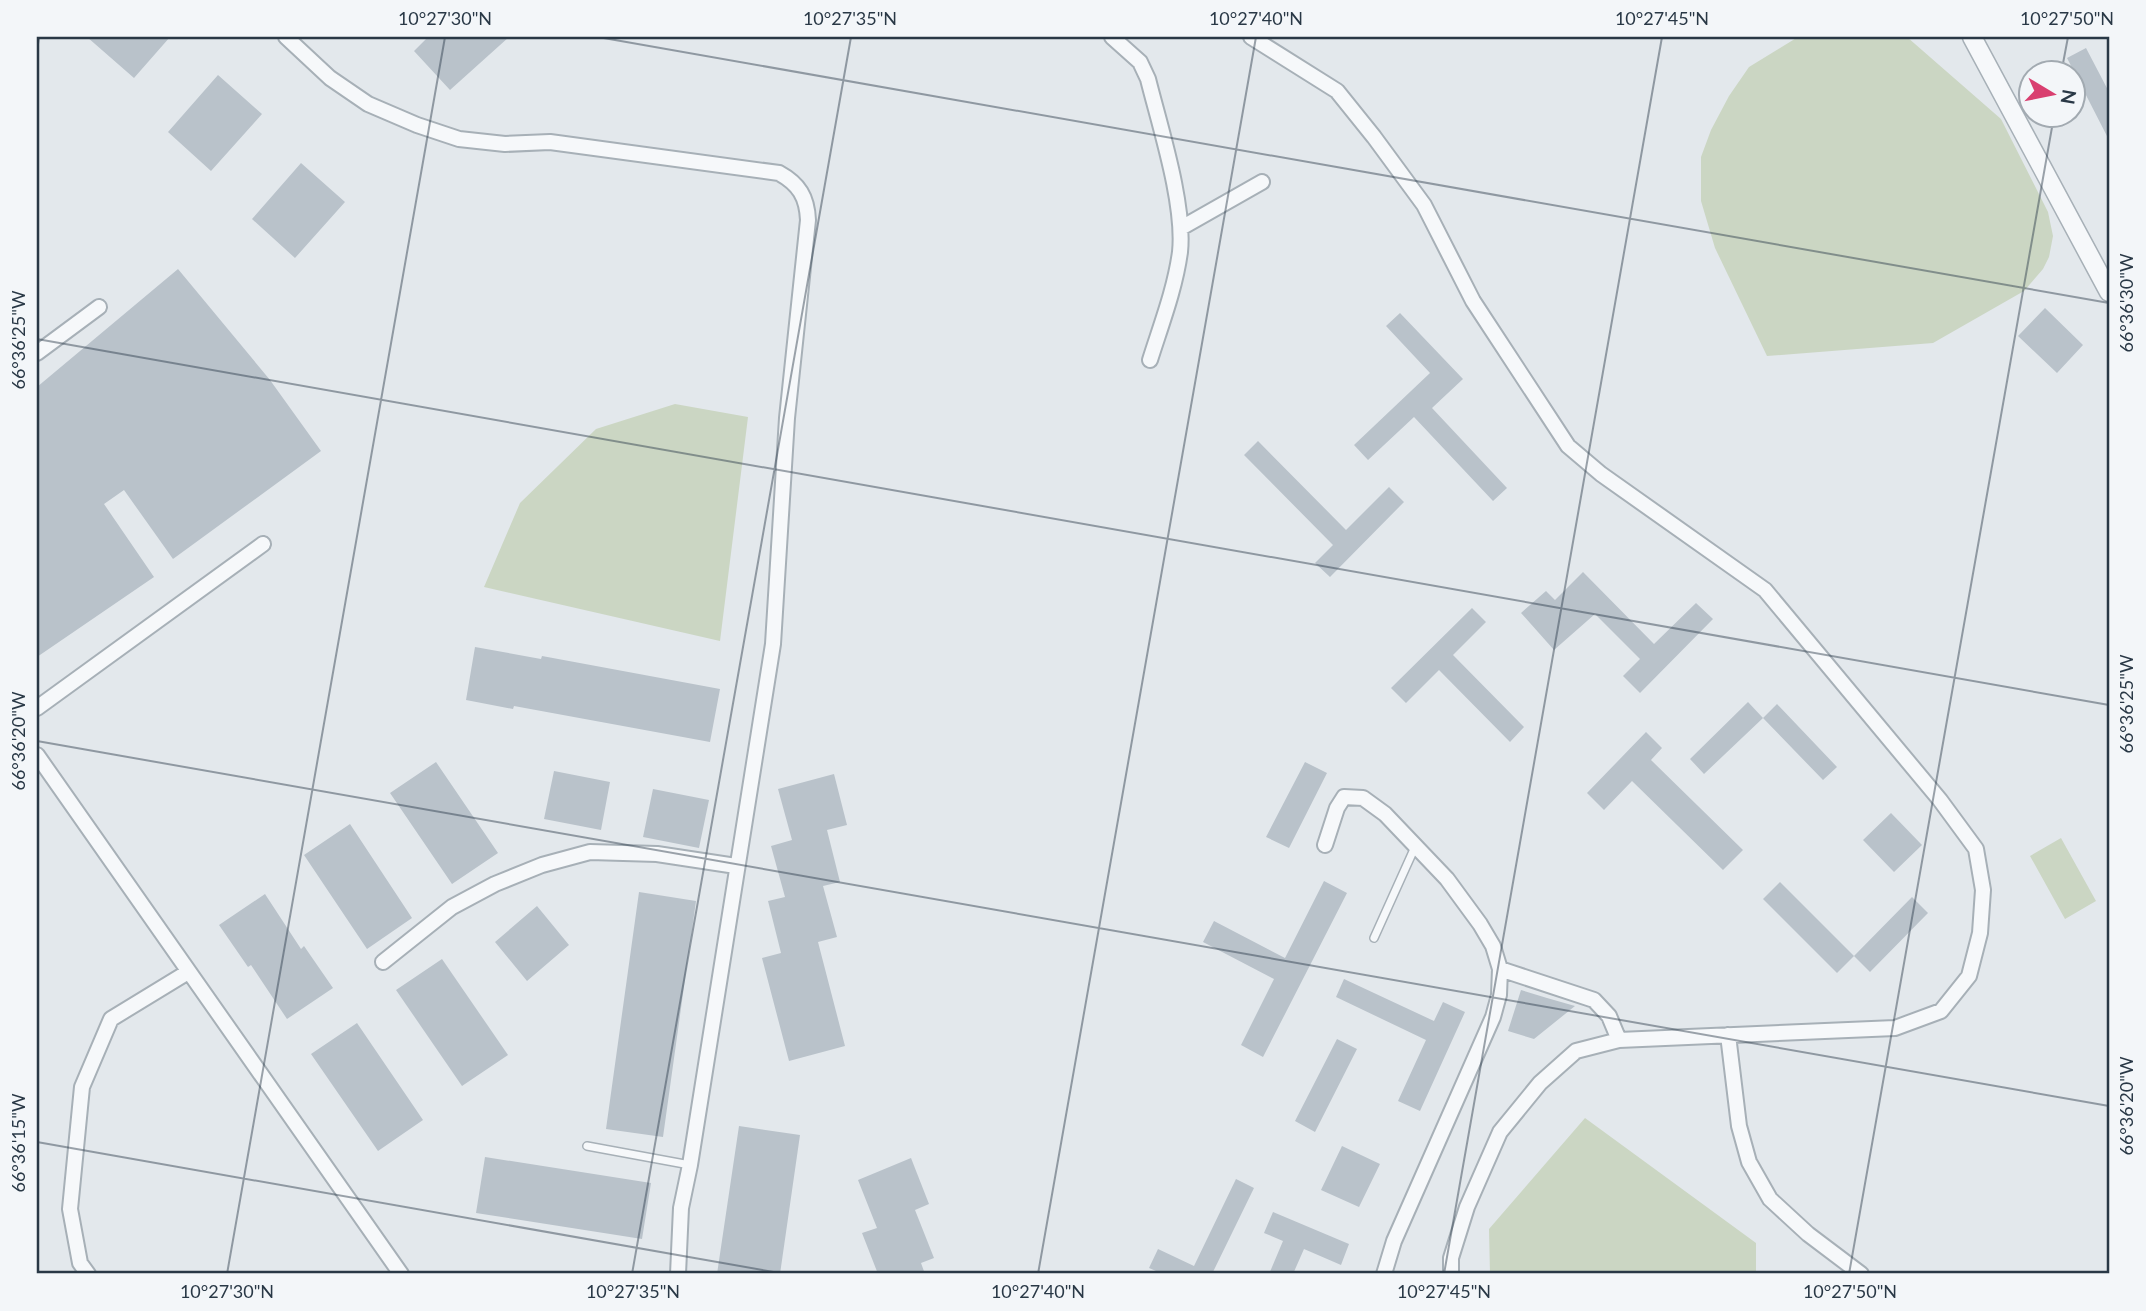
<svg xmlns="http://www.w3.org/2000/svg" width="2146" height="1311" font-family="Lato,sans-serif">
<rect width="100%" height="100%" fill="#e3e8ec"/>
<path fill="#cbd6c3" d="M1798 37H1907L2001 119 2048 212 2053 236 2049 257 2043 269 2024 291 1933 343 1767 356 1715 248 1701 201V157L1711 130 1729 96 1749 67Z
M675 404 748 417 720 641 484 587 520 503 596 429Z
M2061 838 2096 901 2065 919 2030 856Z
M1585 1118 1756 1243V1274H1490L1489 1229Z"/>
<path fill="#b9c2ca" d="M87 37H170L134 78Z
M428 37H509L450 90 414 51Z
M2086 48 2109 92V140L2067 58Z
M218 75 262 114 211 171 168 132Z
M301 163 345 202 295 258 252 219Z
M178 269 270 380 321 451 173 559 124 490 104 504 154 577 37 657V387Z
M2045 308 2083 345 2057 373 2018 336Z
M1400 313 1463 379 1432 408 1507 488 1493 501 1414 417 1368 460 1354 445 1430 373 1386 326Z
M1258 441 1346 530 1389 487 1404 502 1330 577 1315 563 1333 545 1244 455Z
M1583 572 1654 644 1696 603 1713 619 1640 693 1623 676 1640 659 1595 614 1554 650 1521 613 1546 591 1555 600Z
M1472 608 1486 622 1453 655 1524 727 1510 742 1439 670 1406 703 1391 688Z
M475 647 541 659 542 656 720 689 710 742 514 706 513 709 466 700Z
M1748 702 1763 718 1704 774 1690 759Z
M1777 704 1837 767 1823 780 1763 718Z
M1646 732 1662 748 1651 760 1743 850 1723 870 1632 781 1604 810 1587 793Z
M436 762 498 853 452 884 390 793Z
M1305 762 1327 773 1289 848 1266 837Z
M554 771 610 782 601 830 544 819Z
M834 774 847 825 827 830 840 882 823 886 837 937 818 942 845 1046 789 1061 762 958 781 953 768 901 785 897 771 846 792 840 778 789Z
M653 789 709 800 699 848 643 837Z
M1891 813 1922 845 1894 872 1863 840Z
M350 824 412 918 367 949 304 855Z
M1324 881 1347 893 1263 1057 1241 1045 1274 979 1203 942 1214 921 1285 958Z
M1780 882 1854 956 1837 973 1763 899Z
M639 892 696 901 663 1137 606 1129Z
M265 894 301 949 304 946 333 988 287 1019 251 965 248 967 219 925Z
M1912 897 1928 913 1870 972 1854 956Z
M537 906 569 945 527 981 495 942Z
M442 959 508 1055 462 1086 396 990Z
M1344 979 1434 1021 1443 1002 1465 1012 1420 1111 1398 1101 1426 1040 1336 997Z
M1521 990 1547 998 1575 1006 1534 1039 1508 1031Z
M357 1023 423 1120 378 1151 311 1054Z
M1337 1039 1357 1049 1315 1132 1295 1121Z
M739 1126 800 1135 780 1274H717Z
M1342 1146 1380 1164 1359 1207 1321 1190Z
M485 1157 651 1183 642 1239 476 1213Z
M911 1158 929 1204 915 1210 934 1258 921 1263 925 1274H878L862 1233 877 1228 858 1180Z
M1236 1179 1254 1188 1212 1274H1163L1149 1268 1158 1249 1194 1266Z
M1273 1212 1349 1244 1341 1265 1304 1249 1293 1274H1269L1283 1241 1264 1233Z"/>
<g fill="none" stroke-linecap="round" stroke-linejoin="round">
<g stroke="#a7b0b7" stroke-width="10">
<path id="service" d="M1374 938 1415 847
M587 1146 690 1165"/>
</g>
<g stroke="#a7b0b7" stroke-width="18">
<path id="minor" d="M286 37 330 78 368 104 417 125 459 139 505 144 550 142 779 173C799 184 807 197 808 220L787 418 773 644 690 1165 681 1208 678 1274
M1112 37 1140 62 1148 79C1160 127 1185 204 1180 252 1175 289 1161 325 1150 360
M1251 37 1337 91 1374 137 1424 205 1473 301 1568 446 1601 474 1765 590 1940 800 1976 849 1983 890 1980 933 1969 976 1941 1011 1895 1028 1619 1040 1576 1051 1540 1083 1500 1132 1467 1207 1451 1258V1274
M1181 228 1262 182
M37 353 99 307
M37 708 263 544
M37 755 401 1274
M1325 845 1337 808 1344 797 1363 798 1385 814 1447 879 1480 924 1493 946 1500 969 1499 995 1493 1017 1394 1241 1384 1274
M383 962 452 907 495 884 542 865 590 852 657 854 736 866
M1500 969 1594 1000 1609 1016 1619 1040
M1728 1035 1739 1126 1749 1162 1770 1199 1808 1234 1861 1274
M88 1274 80 1263 70 1209 82 1087 111 1019 188 972"/>
</g>
<g stroke="#a7b0b7" stroke-width="21">
<path id="tertiary" d="M1972 37 2109 292"/>
</g>
<use href="#service" stroke="#f6f8fa" stroke-width="7"/>
<use href="#minor" stroke="#f6f8fa" stroke-width="14"/>
<use href="#tertiary" stroke="#f6f8fa" stroke-width="18"/>
</g>
<path fill="none" stroke="#293846" stroke-width="2" stroke-opacity="0.45" d="M598 37 2109 303M37 51 39 37M2061 74 2068 37M37 339 2109 705M37 741 2109 1106M37 1142 785 1274M227 1274 445 37M632 1274 851 37M1038 1274 1256 37M1444 1274 1662 37M1849 1274 2054 116"/>
<rect width="2146" height="1311" fill="none" stroke="#f3f6f9" stroke-width="77"/>
<g transform="translate(2052 94) rotate(100)"><circle r="33" fill="#f3f6f9" stroke="#a2aab1" stroke-width="2"/>
<path d="M0-5L12 26L0 18L-12 26Z" fill="#d93f70"/>
<text y="-10" font-size="19" font-weight="bold" text-anchor="middle" fill="#293846">N</text>
</g>
<rect x="38" y="38" width="2070" height="1234" fill="none" stroke="#293846" stroke-width="2.5"/>
<g font-size="18" text-anchor="middle" fill="#293846">
<text x="445" y="25">10°27'30"N</text>
<text x="850" y="25">10°27'35"N</text>
<text x="1256" y="25">10°27'40"N</text>
<text x="1662" y="25">10°27'45"N</text>
<text x="2067" y="25">10°27'50"N</text>
<text transform="translate(2127 303) rotate(-90)" y="6">66°36'30"W</text>
<text transform="translate(19 340) rotate(-90)" y="6">66°36'25"W</text>
<text transform="translate(2127 704) rotate(-90)" y="6">66°36'25"W</text>
<text transform="translate(19 741) rotate(-90)" y="6">66°36'20"W</text>
<text transform="translate(2127 1106) rotate(-90)" y="6">66°36'20"W</text>
<text transform="translate(19 1143) rotate(-90)" y="6">66°36'15"W</text>
<text x="227" y="1298">10°27'30"N</text>
<text x="633" y="1298">10°27'35"N</text>
<text x="1038" y="1298">10°27'40"N</text>
<text x="1444" y="1298">10°27'45"N</text>
<text x="1850" y="1298">10°27'50"N</text>
</g>
</svg>
